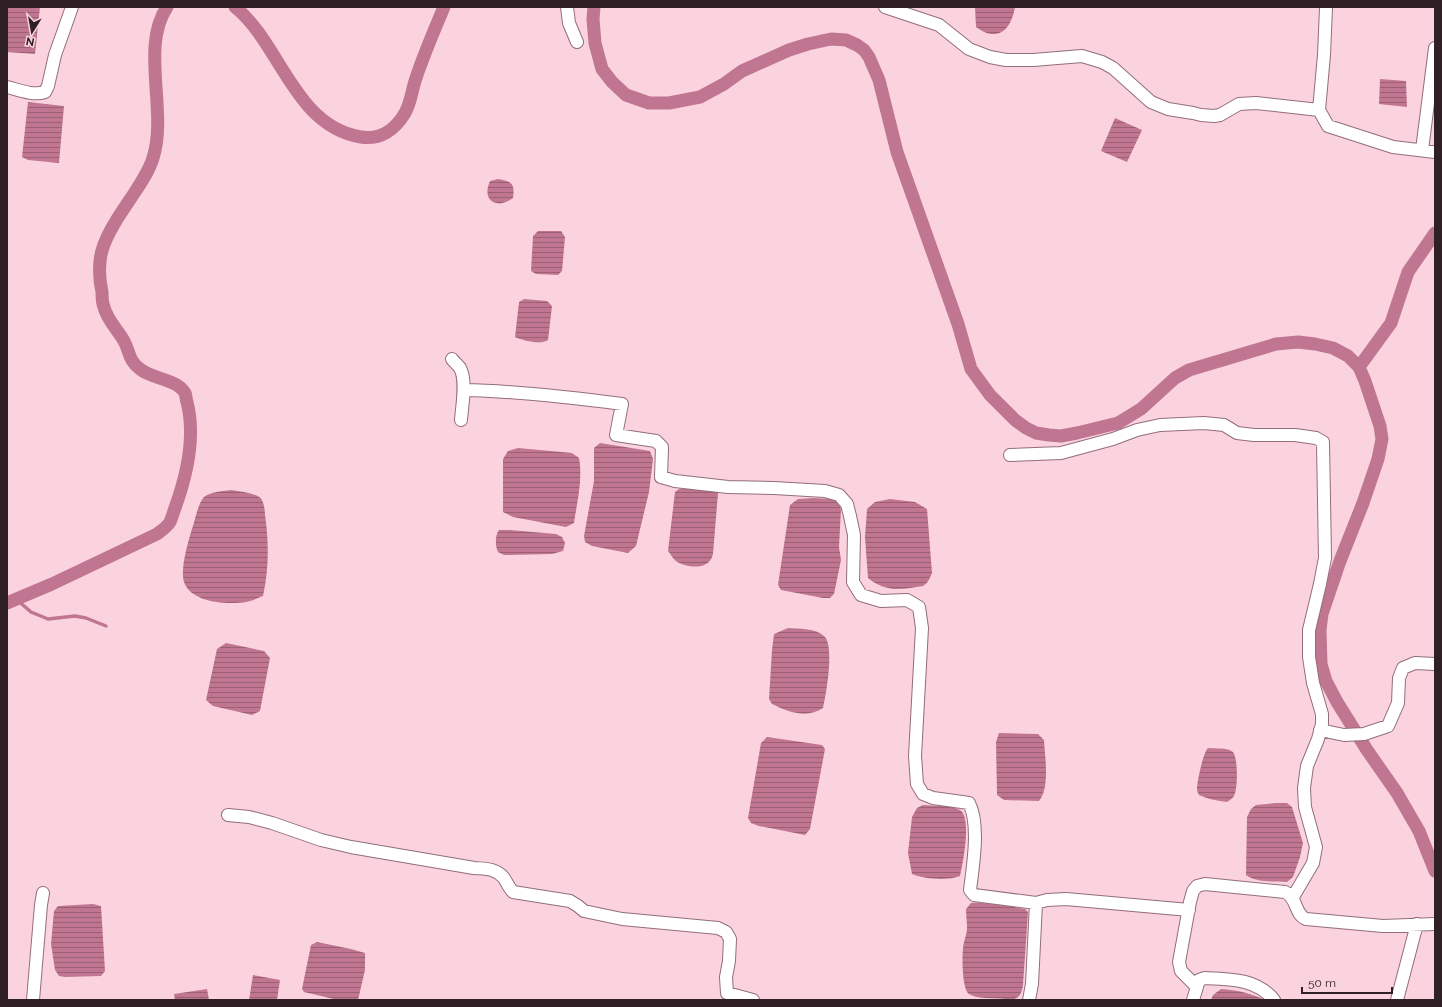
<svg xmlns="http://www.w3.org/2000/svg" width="1442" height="1007" font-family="Raleway,sans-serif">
<defs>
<pattern id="water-rules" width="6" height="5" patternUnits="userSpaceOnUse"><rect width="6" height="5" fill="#c07690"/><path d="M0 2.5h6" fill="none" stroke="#9c6075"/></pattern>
</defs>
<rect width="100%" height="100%" fill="#fbd3df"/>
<path fill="url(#water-rules)" d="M7 7H40L35 54 7 52Z
M975 7H1015C1011 30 998 43 976 27Z
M1380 79 1406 81 1407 107 1379 104Z
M28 102 64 106 59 163 28 160 22 157Z
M1115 118 1142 130 1127 162 1101 151Z
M498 179C512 181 515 184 513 198 497 210 481 201 490 181Z
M538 231H561L565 237 562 271 558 275 536 274 531 271 533 236Z
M524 299 547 301 552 306 548 340C541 345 524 341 515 337L519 302Z
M600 443 650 451 653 459 649 492 636 546 628 553 592 546 585 542 584 536 594 481V448Z
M518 448 572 453 579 458C583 479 577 502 574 523L566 527 513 517 503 512V459L508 451Z
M679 489H697L717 491 718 493 713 554C712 558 710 562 706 564 698 569 683 566 676 561 672 558 671 554 668 551L675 492Z
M231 490C238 491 258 493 262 500 264 504 265 511 265 515 269 542 269 569 263 596 258 598 252 601 246 602 228 605 191 603 184 582 180 569 188 542 192 529 195 521 198 503 204 497 210 492 223 491 231 490Z
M813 498 831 499 838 502 841 509 839 547 841 560 834 594 830 598H823L781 590 778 585 790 505 798 499Z
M890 499 915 502 927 509 932 573C930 578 928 583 923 586 919 587 914 587 910 588 894 591 880 588 868 578L865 537 867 509 875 502Z
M499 530H510L556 534 562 537 565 543 563 551 552 554 504 555 498 552C495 546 495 535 499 530Z
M788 628C799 629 816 628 824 636 835 645 826 695 823 708 807 719 788 712 772 704L769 699 772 650 774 634Z
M226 643 264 651 270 658 260 711 252 715 213 706 206 700 217 649Z
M999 733 1038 734 1044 740C1045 757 1050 788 1039 801L1004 800 997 795 996 742Z
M767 737 822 745 825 749 810 829 805 835 759 826 751 823 748 818 761 743Z
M1208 748C1214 749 1228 747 1233 752 1238 758 1238 788 1234 796 1233 798 1230 800 1227 802 1218 801 1208 799 1199 795 1198 793 1197 791 1197 789 1197 782 1203 753 1208 748Z
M1276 803H1287L1292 807 1303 843 1300 857 1293 877 1287 882C1274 881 1257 883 1246 875L1247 817 1251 809 1256 805Z
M923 805C933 806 952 805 960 810 972 817 963 863 960 876 948 881 923 879 912 874L908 853 912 817 917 808Z
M971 903C989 902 1007 906 1025 909L1028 912 1023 985C1021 997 1017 1001 1005 999 995 998 976 999 969 994 962 989 962 957 963 949 963 942 967 935 967 928 967 922 966 915 966 909Z
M93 904 101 906 105 971 101 976 65 977 59 976 55 970 51 944 54 911 58 906Z
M317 942 351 949 365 953V970L358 1000H338L304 992 302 989 311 945Z
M253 975 280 980 277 1000H249Z
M207 989 209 1000H175L174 994Z
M1221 989C1237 990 1250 993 1265 1000H1211L1213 995Z"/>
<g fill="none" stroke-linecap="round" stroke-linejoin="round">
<path stroke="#c07690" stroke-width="3.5" d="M16 599 31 612 48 619 75 616 86 618 106 626"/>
<path stroke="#c07690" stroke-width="13" d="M235 7C281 44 294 126 361 137 380 140 395 130 405 113 411 103 412 89 416 78 424 54 434 31 444 7
M594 7 593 19 595 43 602 69 612 82 626 95 649 103H669L700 97 724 84 742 71 789 50 808 44 831 39 846 40 857 45 864 50 869 57 879 80 897 152 958 324 971 369 990 395 1015 420 1026 428 1036 433 1049 435 1061 436 1077 433 1118 423 1141 409 1175 378 1189 370 1276 344 1298 342 1315 344 1333 348 1348 356 1359 367 1365 381 1380 426 1382 439 1378 459 1363 503 1340 561 1322 614 1320 630 1321 664 1326 681 1337 702 1367 750 1397 793 1419 831 1435 871
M1359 367 1391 323 1408 272 1435 233
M7 603 52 584 157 534C161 531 167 527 170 522 172 518 173 513 175 508 187 475 196 437 187 402 186 399 186 395 185 393 177 379 152 379 140 369 128 360 130 352 124 341 118 330 107 320 104 307 102 303 102 297 102 292 100 283 99 272 100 262 101 240 121 213 133 195 141 183 149 171 153 158 168 112 140 47 167 7"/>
<g stroke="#926e7a" stroke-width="14">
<path id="minor" d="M567 7 569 23 577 42
M885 7 939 25 969 49 990 57 1006 60H1033L1082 56 1102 62 1113 68 1151 102 1168 109 1193 113 1201 115 1214 116 1220 115 1239 104 1256 103 1319 110 1324 55 1326 8
M7 87C19 90 33 96 45 92L48 86 55 55 72 7
M1319 110 1328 126 1393 147 1435 152
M1422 150 1435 48
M452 359C454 362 458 365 460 368 467 380 462 406 461 420
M464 390C517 391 569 397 622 404L616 435 656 441 662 447 661 477 675 481 728 487 774 488 825 491 839 495 847 504 850 516 854 535 853 582 861 595 881 601 907 600 919 607 922 628 915 756 917 784 923 794 933 798 969 803C980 824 973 866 970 890L974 895 1036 903 1047 900 1066 899 1189 910
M1010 455 1061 453 1113 439 1137 430 1160 425 1204 423 1224 425 1237 433 1254 435H1295L1316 438 1323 442 1325 558 1320 584 1309 630V657L1313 683 1322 714V724L1318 739 1307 766 1304 788 1305 807 1316 847 1313 863 1293 897
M1320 730 1344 735 1364 734 1388 726 1398 703 1399 678 1403 668 1415 663 1435 664
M228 815 249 817 272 823 321 840 351 847 474 868C485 869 496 868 504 878 507 883 509 888 513 892L570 901 578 906 584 911 622 919 718 928 726 932 730 939 729 961 726 977 727 993 753 1000
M1196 986 1181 971 1179 962 1190 902 1193 891 1197 886 1205 884 1285 892C1298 898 1294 914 1306 919L1383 926 1435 924
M33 1000 41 905 43 893
M1029 1000 1032 984 1036 903
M1193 1000 1199 980 1205 978C1231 979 1257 979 1274 1000
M1397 1000 1417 924"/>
</g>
<use href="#minor" stroke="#fff" stroke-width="12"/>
</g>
<rect width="1442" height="1007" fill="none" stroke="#2e2024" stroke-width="16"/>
<g transform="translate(32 32) rotate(191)" stroke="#fbd3df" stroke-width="3" paint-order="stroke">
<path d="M0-3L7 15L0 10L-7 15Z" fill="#2e2024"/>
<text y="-6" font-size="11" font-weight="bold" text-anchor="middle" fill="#2e2024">N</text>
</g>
<path d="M1302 987v6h90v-6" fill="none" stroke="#2e2024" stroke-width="2"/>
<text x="1308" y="987" font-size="12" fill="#2e2024" stroke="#fbd3df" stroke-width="3" paint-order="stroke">50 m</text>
</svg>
